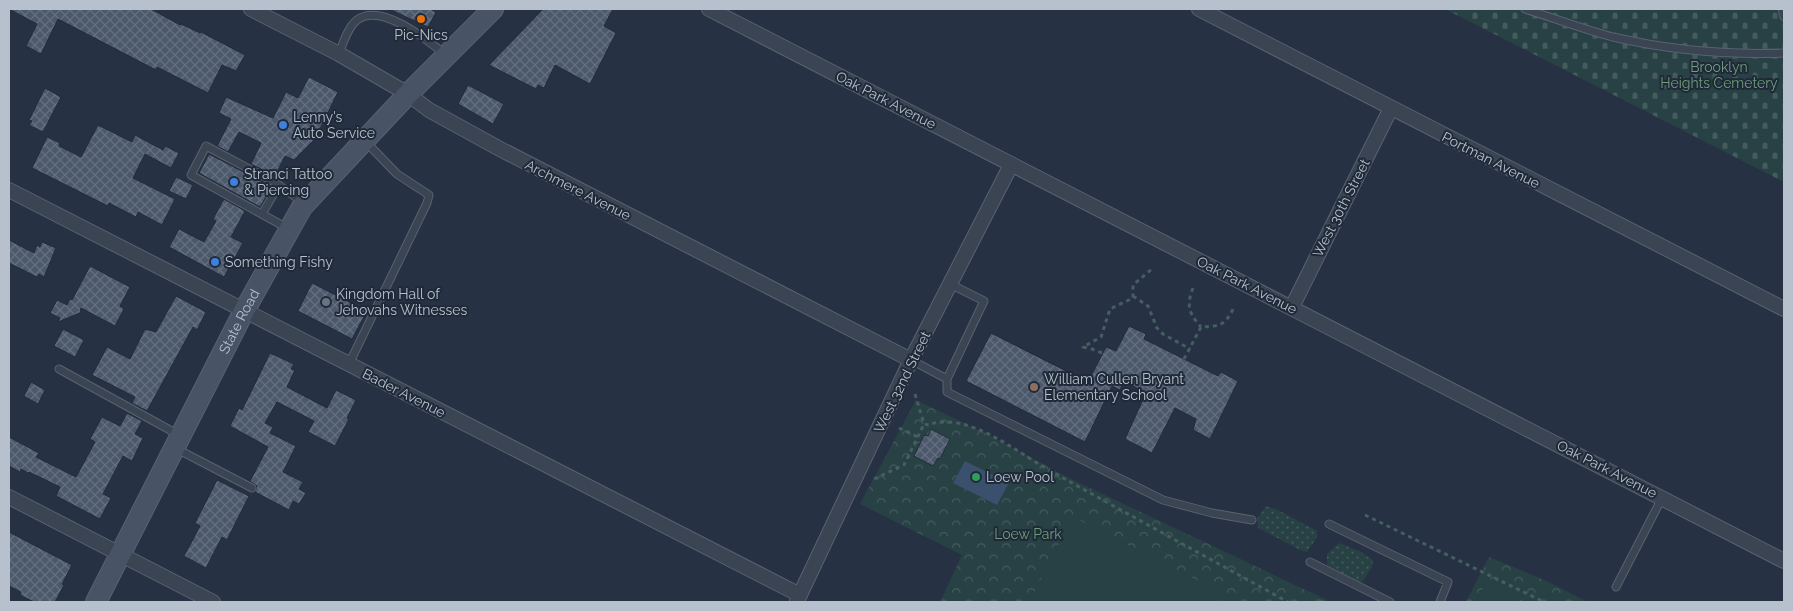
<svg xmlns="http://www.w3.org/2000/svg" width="1793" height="611" font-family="Raleway,sans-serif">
<defs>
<pattern id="grass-dots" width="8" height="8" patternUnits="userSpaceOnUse" patternTransform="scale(1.25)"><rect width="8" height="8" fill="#284144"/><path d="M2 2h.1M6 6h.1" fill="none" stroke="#455b5e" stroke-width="1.8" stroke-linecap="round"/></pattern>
<pattern id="forest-crowns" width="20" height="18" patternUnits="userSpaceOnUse" patternTransform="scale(1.25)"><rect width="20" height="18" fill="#284144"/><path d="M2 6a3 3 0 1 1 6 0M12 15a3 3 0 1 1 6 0" fill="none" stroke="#455b5e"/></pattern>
<pattern id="cemetery-stones" width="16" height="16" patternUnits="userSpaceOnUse" patternTransform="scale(1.25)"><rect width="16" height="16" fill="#284144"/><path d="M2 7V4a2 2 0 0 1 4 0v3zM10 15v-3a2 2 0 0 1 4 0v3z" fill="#455b5e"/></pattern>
<pattern id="building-cross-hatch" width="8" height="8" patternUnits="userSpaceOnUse" patternTransform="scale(1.25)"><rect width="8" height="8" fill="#4c596c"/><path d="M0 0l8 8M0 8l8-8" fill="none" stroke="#646f80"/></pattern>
</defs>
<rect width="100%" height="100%" fill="#263243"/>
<path fill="url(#grass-dots)" d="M1266 506 1278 510 1317 531V537L1307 552 1300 550 1258 528 1257 519Z
M1339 543 1359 551 1373 560 1372 567 1363 581 1359 582 1327 565V554Z"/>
<path fill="url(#forest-crowns)" d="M916 400 985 433 1071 479 1331 602H940L962 555 860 504Z
M1489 557 1542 579 1588 602H1466Z"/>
<path fill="url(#cemetery-stones)" d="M1445 9H1784V182Z"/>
<path fill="#284144" d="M1073 517 1224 594 1220 602H1029Z
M1488 578 1523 595 1519 602H1476Z"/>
<path fill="#3b506c" d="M965 461 1009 483 997 505 953 483Z"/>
<path fill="url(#building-cross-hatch)" stroke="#212b3a" d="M9 9H151L180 25 181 24 200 33 201 32 245 55 236 71 222 65 208 93 157 67 156 70 58 19 41 54 26 46 37 24Z
M389 9H430L436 12 428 27Z
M543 9H613L604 26 616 33 590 84 555 65 544 88 538 85 536 89 489 65Z
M309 77 338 92 315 139 294 160 285 156 275 176 251 164 261 143 239 132 228 152 217 146 231 119 219 113 226 97 273 118 286 92 298 98Z
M468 85 504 104 493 124 458 104Z
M45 88 61 97 43 132 29 125 32 121 29 120Z
M98 125 132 142 135 135 163 150 165 146 179 153 171 168 145 154 133 178 175 199 162 225 138 212 136 217 109 203 108 206 32 168 47 137 60 143 59 146 81 157Z
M209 154 272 187 260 207 199 173Z
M176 177 193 185 186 199 169 191Z
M224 199 245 211 231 237 243 243 224 277 169 247 179 229 204 242 216 221 213 219Z
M9 240 34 253 37 245 40 247 42 242 56 248 44 277 39 274 37 277 9 263Z
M90 266 130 287 120 306 124 309 115 326 81 308 80 311 82 312 58 322 60 318 50 313 57 300 67 305 70 299 72 300Z
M312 283 367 311 352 339 298 311Z
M176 296 206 312 197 330 193 327 147 411 132 403 135 397 92 375 107 347 130 359 145 329 156 332Z
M1129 326 1146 334 1144 339 1218 376 1221 372 1238 381 1210 439 1193 430 1196 419 1175 408 1152 453 1125 439 1146 393 1124 381 1120 390 1112 386 1085 442 966 381 991 333 1088 382 1106 347 1116 351Z
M63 329 84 340 75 357 54 346Z
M270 353 294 364 291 369 295 370 287 387 327 408 336 390 356 400 347 418 349 419 335 446 308 432 314 421 277 402 265 423 273 427 270 433 296 446 283 472 303 482 299 489 306 493 299 504 293 501 289 510 255 492 257 486 250 481 268 447 230 426 239 408 242 410Z
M31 382 45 390 38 404 24 396Z
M127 413 142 421 135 434 143 438 132 461 123 456 103 494 111 498 100 519 56 496 60 487 29 472 28 473 21 469 20 472 9 466V437L39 453 36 457 76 477 95 442 90 439 102 417 120 426Z
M931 429 950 439 940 459 938 458 933 466 914 456 924 435 928 436Z
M217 480 249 496 227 540 222 537 206 568 184 556 200 526 195 523Z
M9 532 72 565 62 584 64 585 55 602H34L20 595 21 592 9 586Z"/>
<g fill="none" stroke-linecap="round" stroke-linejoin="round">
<g stroke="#586270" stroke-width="9">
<path id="service" d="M1525 9C1554 18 1583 29 1613 37 1669 50 1726 55 1784 53
M1782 9 1784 17
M339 54C343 43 348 27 357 20 381 2 427 40 446 55
M262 214 279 185
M287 228 191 175 206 146 274 182 303 202
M911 360 947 379 984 301 950 284
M349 364 427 203 429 195 397 174 366 142
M59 369 179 435
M947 379V392L1163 500 1212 513 1252 520
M175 448 252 488
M1329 524 1448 582 1440 602
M1310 562 1390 602
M1616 587 1662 498"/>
</g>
<g stroke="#586270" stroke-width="16">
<path id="minor" d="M251 9 339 54 408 94 429 110 500 149 911 360
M709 9 1784 561
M1199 9 1784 309
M9 190 800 595
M1292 307 1391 108
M9 497 213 602
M797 601 911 360 1011 165"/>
</g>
<g stroke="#586270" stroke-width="22">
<g id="secondary">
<path id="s1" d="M96 602 244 311 302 207 408 94 493 9"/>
</g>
</g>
<path stroke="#465e61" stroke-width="3" stroke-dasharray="4 4" stroke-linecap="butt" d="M1193 288C1186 305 1189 314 1201 327
M1133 296 1148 306 1157 328 1163 334 1190 349
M1102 353 1092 349 1083 347 1101 337 1110 309 1133 298V285L1153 268
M1184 359 1201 327C1219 326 1225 326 1233 309
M915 394 924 424 929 425C938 420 956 422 966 425 999 435 1026 458 1056 474 1133 517 1210 559 1288 602
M899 428 918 437
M874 479 904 465 924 424
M1365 515 1544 602
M1321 602H1324"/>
<use href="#service" stroke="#3a4453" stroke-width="7"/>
<use href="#minor" stroke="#3a4453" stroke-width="14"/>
<use href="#secondary" stroke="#485366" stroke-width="20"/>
</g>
<circle fill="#e8710a" stroke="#1f2938" stroke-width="2" cx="421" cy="19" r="5"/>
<g fill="#3f7fe0" stroke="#1f2938" stroke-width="2">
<circle cx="283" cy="125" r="5"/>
<circle cx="234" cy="182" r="5"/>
<circle cx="215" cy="262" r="5"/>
</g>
<circle fill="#6b7280" stroke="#1f2938" stroke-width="2" cx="326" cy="302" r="5"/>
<circle fill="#8d6e63" stroke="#1f2938" stroke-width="2" cx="1034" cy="387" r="5"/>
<circle fill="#2e9e5b" stroke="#1f2938" stroke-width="2" cx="976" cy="477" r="5"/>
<g text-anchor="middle" stroke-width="4" stroke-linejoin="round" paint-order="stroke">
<g font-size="14" fill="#b7c0cd" stroke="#1f2938" text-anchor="start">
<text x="421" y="40" text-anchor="middle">Pic-Nics</text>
<text x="293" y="122">Lenny's<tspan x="293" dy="16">Auto Service</tspan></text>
<text x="244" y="179">Stranci Tattoo<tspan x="244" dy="16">&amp; Piercing</tspan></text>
<text x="225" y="267">Something Fishy</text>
<text x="336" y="299">Kingdom Hall of<tspan x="336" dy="16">Jehovahs Witnesses</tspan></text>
<text x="1044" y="384">William Cullen Bryant<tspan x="1044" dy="16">Elementary School</tspan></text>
<text x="986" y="482">Loew Pool</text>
</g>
<g font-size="14" fill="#6e9e79" stroke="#1f2938">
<text x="1719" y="72">Brooklyn<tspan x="1719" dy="16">Heights Cemetery</tspan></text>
<text x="1028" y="539">Loew Park</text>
</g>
<g font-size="14" fill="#b7c0cd" stroke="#1f2938">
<text transform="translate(886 100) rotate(27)" y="5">Oak Park Avenue</text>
<text transform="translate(1491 160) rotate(27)" y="5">Portman Avenue</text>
<text transform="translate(578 190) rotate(27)" y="5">Archmere Avenue</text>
<text transform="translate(1341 208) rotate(-63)" y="5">West 30th Street</text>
<text transform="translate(1247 285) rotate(27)" y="5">Oak Park Avenue</text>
<text dy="5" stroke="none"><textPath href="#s1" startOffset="315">State Road</textPath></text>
<text transform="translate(902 382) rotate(-64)" y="5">West 32nd Street</text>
<text transform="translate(404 393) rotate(27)" y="5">Bader Avenue</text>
<text transform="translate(1607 469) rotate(27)" y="5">Oak Park Avenue</text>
</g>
</g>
<rect width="1793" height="611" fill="none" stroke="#b7c0cd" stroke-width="20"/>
</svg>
